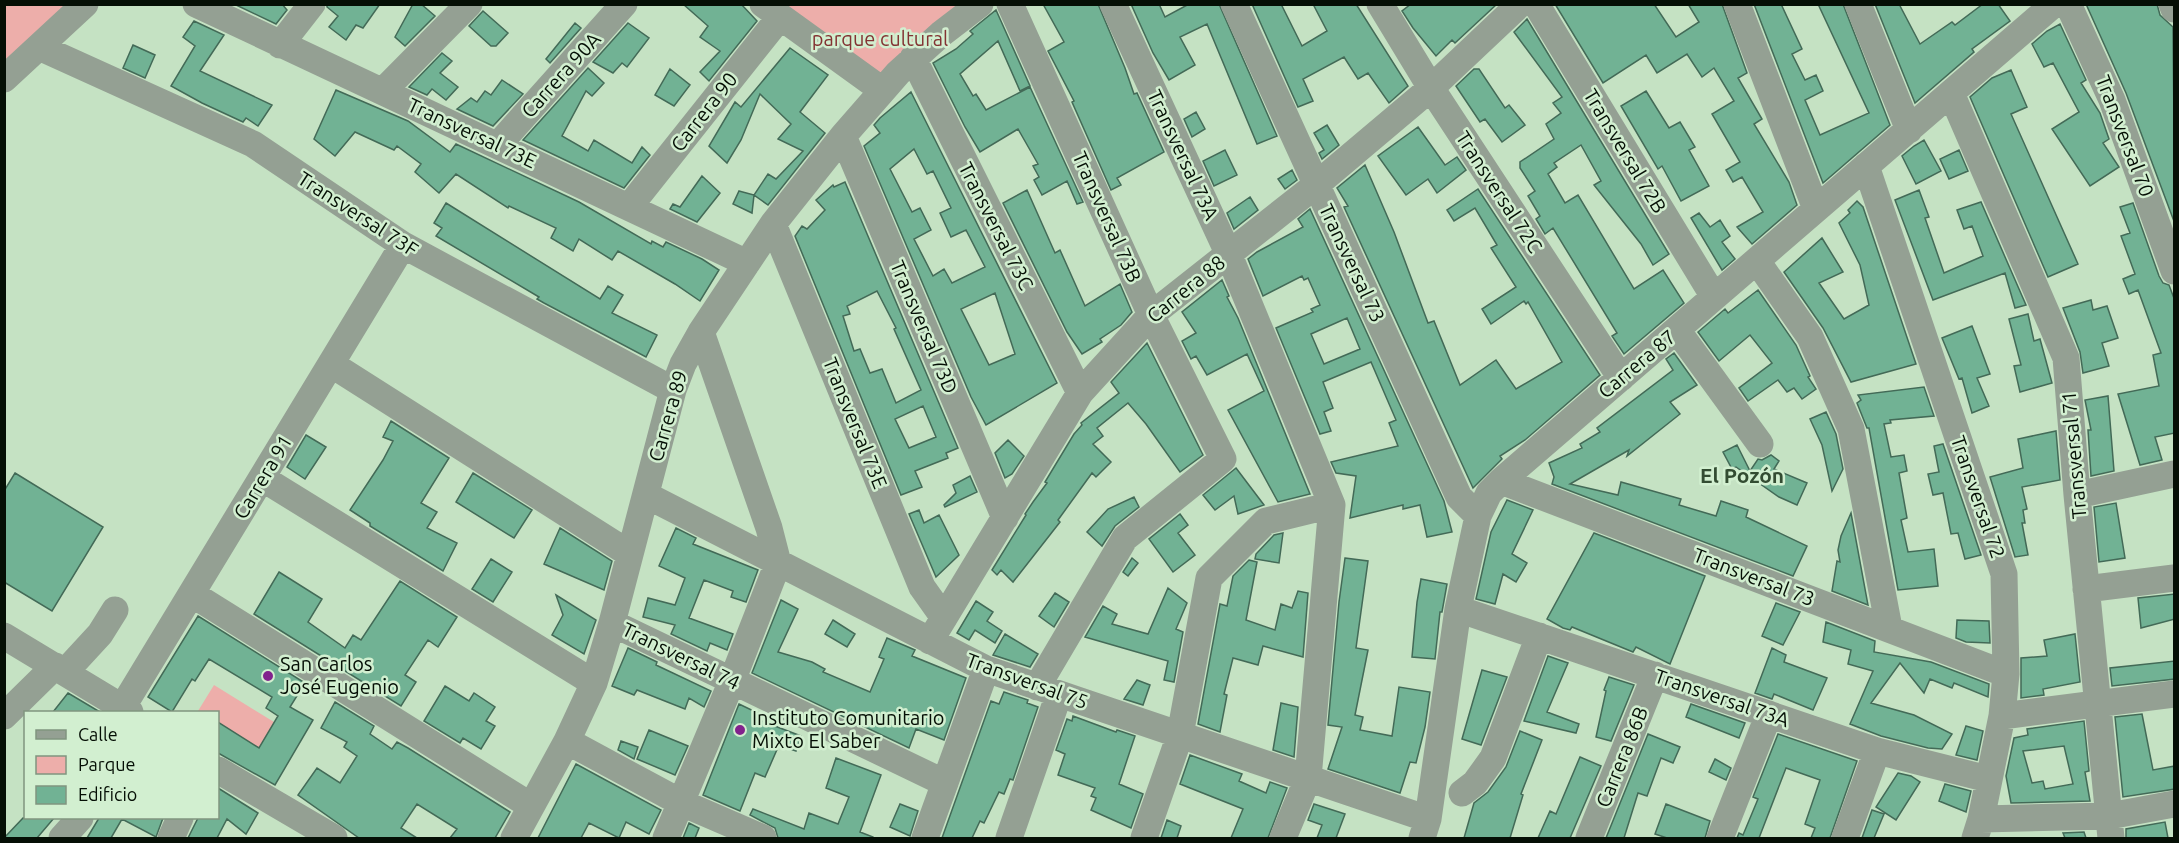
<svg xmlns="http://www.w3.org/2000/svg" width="2179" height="843" font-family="Ubuntu,sans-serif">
<rect width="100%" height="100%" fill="#c5e2c3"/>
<path fill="#edaeaa" d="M5 5H72L5 68Z
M773 5H971L883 82Z
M214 685 274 722 259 748 218 723V712L198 711Z"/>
<path fill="#71b294" stroke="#436a57" stroke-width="1.5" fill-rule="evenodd" d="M234 4H282L287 10 276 24Z
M327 4H380L363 28 356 25 346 40 329 27 338 16 327 7Z
M413 4H421L435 16 405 46 395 37Z
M683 4H741L757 21 709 81 700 72 720 51 700 37 708 26Z
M1043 4H1098L1125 68 1134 94 1137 93 1164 152 1117 178 1121 185 1111 190 1072 102 1074 101 1048 51 1064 42Z
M1131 4H1159L1165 17 1189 4H1219L1277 136 1257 144 1207 24 1180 37 1195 65 1169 80 1153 53Z
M1252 4H1281L1302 46 1327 31 1313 4H1356L1408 86 1389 103 1368 73 1358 79 1344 57 1303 79 1313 101 1298 107Z
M1411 4H1497L1455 43 1452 40 1436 56 1413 28 1402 11Z
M1555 4H1654L1676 37 1699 22 1688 4H1722L1747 73 1738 78 1762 119 1754 124 1789 182 1797 205 1752 244 1737 227 1763 212 1742 177 1733 182 1726 170 1740 162 1712 114 1734 101 1714 68 1702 77 1687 54 1657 73 1646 55 1603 83Z
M1754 4H1781L1802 49 1792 54 1805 80 1816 75 1823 91 1805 100 1820 135 1869 113 1818 4H1843L1890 125 1823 183Z
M1875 4H1899L1920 44 1952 22 1955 25 1983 4H1998L2010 21 1972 49 1974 52 1915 103Z
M2086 4H2157L2160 15 2173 27 2175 224 2126 93Z
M996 10 1030 86 1020 91 998 41 960 74 973 96 976 94 986 110 1030 87 1083 202 1077 204 1067 181 1042 195 1034 180 1039 177 1033 166 1038 164 1018 129 980 152 965 127 933 63 956 49 973 34 970 31Z
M483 11 508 33 496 46H491L469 26Z
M1527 19 1669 254 1653 265 1641 244 1594 185 1601 181 1581 145 1554 163 1557 167 1548 174 1565 203 1578 195 1634 289 1663 270 1684 303 1624 354 1612 336 1617 333 1553 228 1545 234 1536 219 1540 216 1528 196 1535 191 1520 168V162L1554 139 1546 124 1561 113 1553 103 1562 97 1514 32Z
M194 21 224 35 200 71 272 105 258 126 246 118 243 122 202 103 171 86 195 46 183 37Z
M575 23 581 28 550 63 546 59Z
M628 23 649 38 627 67 622 63 613 73 593 62Z
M2060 24 2086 80 2081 83 2100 113 2109 139 2103 143 2119 167 2090 186 2052 129 2079 112 2053 63 2044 67 2032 44 2047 31Z
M133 45 155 55 145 78 123 68Z
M790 48 828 75 800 112 825 133 768 205 754 195 768 174 776 179 803 151 778 139 791 124 760 94 741 140 727 163 709 146 735 102 741 107Z
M442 53 452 61 440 73 458 87 446 100 432 89 427 95 409 87Z
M588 68 604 83 592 96 586 91 562 136 588 151 594 140 632 163 642 147 650 155 624 188 523 140Z
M670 69 690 85 674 106 655 95Z
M1474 69H1479L1505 108 1509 105 1525 125 1502 142 1485 119 1480 122 1456 86Z
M2011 70 2027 107 2011 114 2078 264 2048 277 1970 97 1992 78Z
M502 80 523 94 493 126 457 109 471 98 477 102 485 91 491 95Z
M336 90 408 121 450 152 456 144 579 202 651 244 652 241 663 247 666 242 702 259 719 270 700 301 675 284 618 251 612 260 579 239 573 251 551 238 556 228 509 206 508 208 456 174 439 193 415 172 421 164 397 146 394 150 355 132 335 156 314 139Z
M1646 91 1669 128 1680 122 1695 147 1689 150 1709 186 1681 201 1662 166 1658 169 1621 106Z
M911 92 1057 383 986 425 971 397 864 146 880 133 874 125 880 118ZM914 149 927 174 933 171 951 208 940 213 951 237 966 230 985 267 952 283 944 269 933 276 914 239 931 230 920 208 912 212 890 169ZM995 293 1015 354 989 365 961 309Z
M1196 112 1205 129 1192 137 1184 119Z
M1327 125 1339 145 1322 159 1319 153 1324 150 1314 133Z
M1418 127 1445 165 1457 157 1466 170 1437 193 1428 179 1406 195 1378 156Z
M1924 140 1941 171 1916 184 1902 156 1914 146Z
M1225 150 1237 175 1214 186 1203 161Z
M1959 150 1968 171 1949 179 1940 159Z
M1365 165 1394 232 1428 323 1434 321 1460 385 1496 360 1516 389 1562 362 1528 302 1526 304 1524 301 1491 324 1482 309 1516 287 1491 248 1497 245 1475 208 1454 221 1447 210 1478 189 1600 375 1525 440 1500 456 1502 459 1473 488 1344 207 1348 206 1337 188Z
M1292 170 1297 180 1285 189 1278 179Z
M702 176 720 193 697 222 670 209 673 204 680 207Z
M845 182 958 448 946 453 948 458 915 471 922 487 901 495 795 236 802 226 807 229 825 210 816 200 833 185 834 187ZM877 291 896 328 894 329 921 390 896 403 882 369 870 373 860 349 854 351 843 316 850 314 847 306ZM923 406 936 437 909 448 895 419Z
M1027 190 1055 253 1060 250 1085 306 1120 284 1132 312 1121 325 1100 339 1102 342 1082 354 1067 332 1003 203Z
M1919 190 1929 217 1925 218 1944 273 1983 256 1972 226 1964 229 1957 210 1981 202 2026 305 2015 308 2005 273 1933 300 1895 200Z
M739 191 754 195 752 213 733 204Z
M1250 197 1258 210 1234 229 1227 213Z
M1857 201 1863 207 1916 364 1851 382 1823 328 1784 272 1822 238 1843 272 1819 283 1844 319 1869 305 1860 265 1839 223 1850 213 1848 210Z
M446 203 600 299 608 286 623 295 612 313 657 335 646 357 544 303 537 299 539 297 436 236 442 228 434 223Z
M2133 203 2159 276 2163 283 2169 285 2175 301V433L2155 437 2162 460 2140 465 2118 394 2159 386 2153 355 2161 353 2138 290 2129 294 2123 279 2135 274 2121 236 2130 233 2120 207Z
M1310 209 1444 501 1452 532 1427 537 1420 505 1403 509V505L1350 518 1356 476 1336 473 1331 462 1398 446 1389 423 1396 420 1371 362 1323 382 1333 408 1324 412 1331 431 1320 434 1276 328 1313 312 1311 309 1320 305 1308 278 1304 280 1302 276 1263 296 1248 259 1257 252 1303 227 1298 219ZM1347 318 1360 349 1324 364 1311 334Z
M1699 213 1710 227 1720 220 1730 236 1722 242 1735 259 1722 270 1691 218Z
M1222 280 1229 296 1227 297 1238 318 1310 494 1278 502 1228 410 1264 391 1247 354 1207 375 1196 356 1191 359 1182 341 1196 333 1182 312Z
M1758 290 1796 345 1810 376 1808 377 1816 389 1802 399 1794 388 1787 392 1778 380 1748 401 1739 388 1772 363 1750 335 1719 361 1698 332 1725 309 1728 313Z
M2091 300 2093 310 2107 306 2118 338 2102 343 2109 366 2083 373 2080 352 2063 308Z
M2028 314 2034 341 2040 339 2052 383 2020 392 2014 366 2021 365 2009 319Z
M1972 326 1990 374 1977 378 1989 406 1972 413 1962 378 1959 379 1942 338Z
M1147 343 1203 455 1180 472 1146 424 1128 403 1097 428 1103 436 1093 444 1111 462 1096 477 1092 473 1058 520 1060 522 1013 582 1001 570 997 575 992 570 1026 515 1025 514 1033 502 1047 483 1045 482 1074 434 1082 425 1081 423 1119 393 1111 382Z
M1674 353 1697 385 1670 402 1680 414 1627 456 1629 450 1570 484 1618 495 1621 482 1681 499 1679 505 1716 516 1721 501 1748 510 1746 517 1807 546 1793 576 1552 484 1554 477 1549 463 1582 448 1580 444 1600 432 1597 428 1673 370 1666 359Z
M1924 387 1934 416 1890 420 1891 423 1884 424 1891 457 1904 455 1907 471 1899 473 1907 518 1901 520 1908 552 1934 549 1938 586 1898 590 1869 428H1867L1857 403 1861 400 1858 395Z
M2108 396 2114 471 2091 476 2088 430H2091L2085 400Z
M1826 412 1836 434 1843 469 1832 491 1822 445 1810 419Z
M391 421 449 458 421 503 437 512 427 528 457 543 443 571 370 526V523L350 510 383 460 393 441 383 437Z
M2056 431 2060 480 2022 487 2027 509 2023 510 2025 523H2022L2028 555 2015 557 1990 477 2023 468 2018 439Z
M306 435 326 447 305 479 287 467Z
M1008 440 1024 456 1012 474 1005 478 995 453Z
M1943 444 1981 555 1965 559 1958 533 1951 534 1943 493 1933 495 1928 474 1939 472 1934 446Z
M1737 445 1750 471 1758 459 1762 460 1771 455 1779 461 1774 469 1807 483 1797 505 1779 497 1736 467 1732 469 1723 452Z
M1236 468 1264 505 1238 514 1234 496 1215 510 1203 495Z
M15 473 103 527 52 611 4 582V491Z
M473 473 532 510 514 538 456 502Z
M970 476 977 492 945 507 944 505 956 493 953 485Z
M1134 497 1139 507 1115 526 1102 546 1087 532 1108 509Z
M1507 500 1533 510 1512 554 1527 563 1516 582 1503 574 1495 604 1476 599 1491 532Z
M2116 503 2125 558 2099 562 2094 507Z
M919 510 924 523 939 515 959 555 936 577 909 514Z
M1851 513 1868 605 1832 591 1837 561 1840 562 1838 550 1841 536Z
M1180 514 1188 525 1178 533 1195 555 1173 572 1149 539Z
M560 528 612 561 604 590 544 564Z
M676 528 696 538 693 544 758 570 746 602 731 597 733 591 704 580 689 618 733 634 727 650 710 643 707 651 671 634 675 625 643 617 648 598 675 605 685 578 659 566Z
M1283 533 1279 563 1255 559 1256 554 1274 535Z
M1594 533 1705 576 1670 664 1636 647 1633 652 1572 627 1570 630 1563 628 1547 619Z
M1132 558 1138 563 1128 576 1123 572Z
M1345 558 1368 561 1356 648 1368 650 1355 715 1363 717 1360 730 1392 736 1399 687 1430 692 1425 727 1416 763 1410 762 1400 793 1328 769 1342 727 1328 725 1339 602Z
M491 559 512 572 493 602 472 589Z
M1249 560 1257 562 1246 620 1275 630 1281 604 1292 608 1298 591 1308 593 1303 657 1263 646 1258 665 1233 658 1224 694 1227 695 1220 732 1198 724 1220 604 1227 606 1233 576Z
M279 572 322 599 308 622 345 648 353 635 361 640 400 581 457 617 438 647 428 640 405 675 416 682 401 706 254 614Z
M1421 579 1447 584 1442 612H1440L1435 659 1412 657 1417 602Z
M1168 588 1187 603 1176 629 1183 632 1174 682 1164 680 1168 661 1085 637 1103 606 1117 614 1112 624 1148 634Z
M1055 593 1069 602 1054 627 1039 616Z
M2175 594V619L2141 628 2138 598Z
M556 595 596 620 584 654 552 635 563 615Z
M781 600 798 609 778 652 812 662 825 669 823 672 870 692 884 659 879 657 887 638 915 650 912 656 966 678 944 740 916 729 909 748 752 673Z
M976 601 993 612 987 621 1002 631 995 643 975 630 969 640 957 633Z
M1776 603 1800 612 1783 645 1762 636Z
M198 616 305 683 290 707 313 720 275 785 218 753V722L259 748 278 716 266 708 272 697 209 659 195 681 192 679 172 712 148 697Z
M833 620 855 634 847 647 825 634Z
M1957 620 1989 621 1990 643 1966 642 1956 638Z
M1826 622 1875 641 1874 652 1931 662 1989 684 1988 697 1954 683 1952 688 1930 679 1924 693 1900 663 1871 703 1914 715 1952 734 1942 749 1928 748 1881 736 1850 724 1873 671 1848 664 1851 650 1823 642Z
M1005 634 1038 654 1030 667 993 655Z
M2075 634 2080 682 2043 689 2044 695 2021 698V658L2047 656 2044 640Z
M628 648 657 662 656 665 711 691 704 707 689 698 685 709 637 690 634 695 612 686Z
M1772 648 1786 655 1784 662 1827 678 1813 710 1774 694 1772 699 1755 693Z
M1548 656 1568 663 1547 712 1579 724 1576 733 1524 721Z
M2175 661V679L2112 686 2110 668Z
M1482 670 1507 677 1481 745 1462 739Z
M1609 677 1634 685 1611 741 1596 737 1606 691 1604 690Z
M1137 680 1150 685 1143 705 1124 699Z
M445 686 469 701 474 693 495 707 486 721 495 726 481 749 463 738 460 743 424 721Z
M1004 692 1028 700 1027 703 1038 707 1013 780 1010 779 1004 794 999 792 984 823 980 821 972 838H942L991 701 999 704Z
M68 693 100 712H53Z
M335 702 374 726 370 734 392 749 397 742 408 748 510 812 495 838H450L457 829 417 804 401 828 417 838H359L298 795 317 768 340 783 357 756 344 747 347 742 321 728Z
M1281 703 1298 707 1294 757 1273 750Z
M739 704 762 715 759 720 801 736 796 751 779 745 765 777 755 773 740 811 703 795Z
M1691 704 1745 723 1739 738 1686 717Z
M2142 714 2153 770 2175 766V789L2123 797 2115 717Z
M1073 716 1116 732 1117 730 1135 736 1119 784 1143 794 1131 828 1091 810 1096 798 1091 796 1095 788 1058 775 1065 754 1056 750 1067 719 1072 721Z
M2084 721 2089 771 2085 772 2090 801 2011 803 2006 776 2014 738 2028 735 2027 729ZM2064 746 2073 784 2045 789 2043 781 2032 783 2023 751Z
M1966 726 1983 731 1977 760 1956 755Z
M649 730 688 746 675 775 637 759Z
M1520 731 1542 740 1521 794 1523 795 1510 838H1464L1474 803 1488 792 1506 767Z
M1648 734 1680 747 1673 763 1661 758 1647 796 1638 793 1624 838H1606Z
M1778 734 1857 761 1830 838H1811L1815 828 1805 824 1820 780 1786 768 1759 838H1737L1739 833 1743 835 1758 799 1753 797Z
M621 741 638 747 634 759 618 750Z
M1190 755 1242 774 1239 781 1266 793 1270 782 1287 788 1268 838H1231L1243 809 1180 784Z
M1580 757 1601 766 1570 838H1538L1550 811 1556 814Z
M836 758 881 775 860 832 873 837V838H778L775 828 750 815 753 809 804 829 809 813 838 824 849 797 826 788Z
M1715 759 1731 768 1726 780 1709 772Z
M576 764 661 810 649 834 626 822 619 838 589 823 581 838H538Z
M1898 773 1911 776 1920 782 1896 820 1876 807Z
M1945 784 1971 791 1966 812 1939 801Z
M218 788 258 813 246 834 227 819 217 838H188L198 818H218Z
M900 804 918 811 910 836 890 827Z
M1314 804 1345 814 1336 838H1317L1322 825 1308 820Z
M1666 804 1710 821 1705 838H1667L1655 834Z
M1872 810 1884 814 1874 838H1862Z
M23 818H54L37 838H4Z
M99 818H163L156 837 122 819 111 838H87Z
M1167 820 1181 826 1177 838H1161Z
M2165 822 2168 838H2126V829Z
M689 823 699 828 695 838H683Z
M2084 832 2086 838H2065L2063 833Z"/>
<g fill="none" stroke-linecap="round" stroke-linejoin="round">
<path stroke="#94a093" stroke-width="27" d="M196 4 747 263
M763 4 882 90
M1010 4 1151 315 1223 459 1125 538 1037 687
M1113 4 1229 255 1332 505 1308 778 1283 838
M1234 4 1459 497 1478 516
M1380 4 1431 88 1621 378
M1536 4 1714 297
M1737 4 1816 209
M1858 4 1909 130
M2068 4 2112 100 2174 271
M2172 4 2174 9
M280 45 312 4
M39 47 253 144 403 245 673 390
M913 58 1080 393
M4 79 85 4
M383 91 469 4
M1951 93 2066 358 2077 495 2111 838
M843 136 1005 518
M498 145 624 4
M1866 166 2004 574 2006 674 2002 716 1981 819 1975 838
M629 207 780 17
M773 224 922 587 944 618
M1757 261 1810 337 1851 429 1889 628
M1677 330 1760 444
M331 364 630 554
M262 478 594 683
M1501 481 2006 674
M646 495 986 669 1428 819
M2077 495 2174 474
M2086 589 2174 578
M192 594 531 806
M1458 609 1877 751 1988 779
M612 623 945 783
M4 636 130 712
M930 641 1080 393 1151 315 1316 185 1431 88 1520 4
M65 672 100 634 115 610
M122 708 403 245
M4 716 55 666
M2002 716 2174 694
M567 741 682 803 763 838
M218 770 334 838
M1462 793 1475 783 1493 758 1539 636
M1981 819 2109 816 2174 804
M62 838 80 818
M171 838 180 818
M514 838 567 741 594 683 612 623 673 390 683 364 701 332 773 224 843 136 898 73 941 34 980 4
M666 838 732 681 778 563 769 528 701 332
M925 838 986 669
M1009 838 1059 694
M1144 838 1180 735 1209 578 1266 521 1332 505
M1422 838 1428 819 1458 609 1478 516 1489 493 1501 481 2054 4
M1589 838 1655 675
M1720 838 1769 714
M1845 838 1877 751"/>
</g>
<g fill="#82228d" stroke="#d2efd0" stroke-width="2">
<circle cx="268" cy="676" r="6"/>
<circle cx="740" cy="730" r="6"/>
</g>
<g text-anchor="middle" stroke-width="5" stroke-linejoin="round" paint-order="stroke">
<g font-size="20" fill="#833333" stroke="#d2efd0">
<text x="880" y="46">parque cultural</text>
</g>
<g font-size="20" fill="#050f05" stroke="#d2efd0">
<text transform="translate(561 75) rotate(-48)" y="7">Carrera 90A</text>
<text transform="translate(704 112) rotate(-52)" y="7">Carrera 90</text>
<text transform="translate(472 133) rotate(25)" y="7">Transversal 73E</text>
<text transform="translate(2125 136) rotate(69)" y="7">Transversal 70</text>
<text transform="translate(1625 151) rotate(59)" y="7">Transversal 72B</text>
<text transform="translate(1183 155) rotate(65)" y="7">Transversal 73A</text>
<text transform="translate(1499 192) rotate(57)" y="7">Transversal 72C</text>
<text transform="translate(358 214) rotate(33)" y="7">Transversal 73F</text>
<text transform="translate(1107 217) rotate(66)" y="7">Transversal 73B</text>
<text transform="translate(996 226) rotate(63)" y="7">Transversal 73C</text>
<text transform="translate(1352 263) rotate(65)" y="7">Transversal 73</text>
<text transform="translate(1186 289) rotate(-39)" y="7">Carrera 88</text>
<text transform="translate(924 327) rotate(67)" y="7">Transversal 73D</text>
<text transform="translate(1637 364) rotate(-40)" y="7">Carrera 87</text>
<text transform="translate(668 416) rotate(-74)" y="7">Carrera 89</text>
<text transform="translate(855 423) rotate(68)" y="7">Transversal 73E</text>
<text transform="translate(2074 455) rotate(-95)" y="7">Transversal 71</text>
<text transform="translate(263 477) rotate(-59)" y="7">Carrera 91</text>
<text transform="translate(1978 497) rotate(71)" y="7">Transversal 72</text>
<text transform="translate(1754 577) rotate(21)" y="7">Transversal 73</text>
<text transform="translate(681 656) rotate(26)" y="7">Transversal 74</text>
<text transform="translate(1027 681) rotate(20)" y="7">Transversal 75</text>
<text transform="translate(1722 698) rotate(19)" y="7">Transversal 73A</text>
<text transform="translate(1622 757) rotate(-68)" y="7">Carrera 86B</text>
</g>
<g font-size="20" fill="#050f05" stroke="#d2efd0" text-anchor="start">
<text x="280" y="671">San Carlos<tspan x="280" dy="23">José Eugenio</tspan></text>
<text x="752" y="725">Instituto Comunitario<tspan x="752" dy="23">Mixto El Saber</tspan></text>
</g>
<g font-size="21" font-weight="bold" fill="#334c32" stroke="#d2efd0">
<text x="1742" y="483">El Pozón</text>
</g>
</g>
<rect width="2179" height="843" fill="none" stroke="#050f05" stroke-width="12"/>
<rect x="24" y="711" width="195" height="108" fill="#d2efd0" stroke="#80957f" stroke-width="1.5"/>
<rect x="36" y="730" width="30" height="9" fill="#94a093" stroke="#80957f" stroke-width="1.5"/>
<text x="78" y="741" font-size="18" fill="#050f05">Calle</text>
<rect x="36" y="756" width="30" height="18" fill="#edaeaa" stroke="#80957f" stroke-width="1.5"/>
<text x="78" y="771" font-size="18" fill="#050f05">Parque</text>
<rect x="36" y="786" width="30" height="18" fill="#71b294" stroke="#80957f" stroke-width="1.5"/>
<text x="78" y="801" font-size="18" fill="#050f05">Edificio</text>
</svg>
